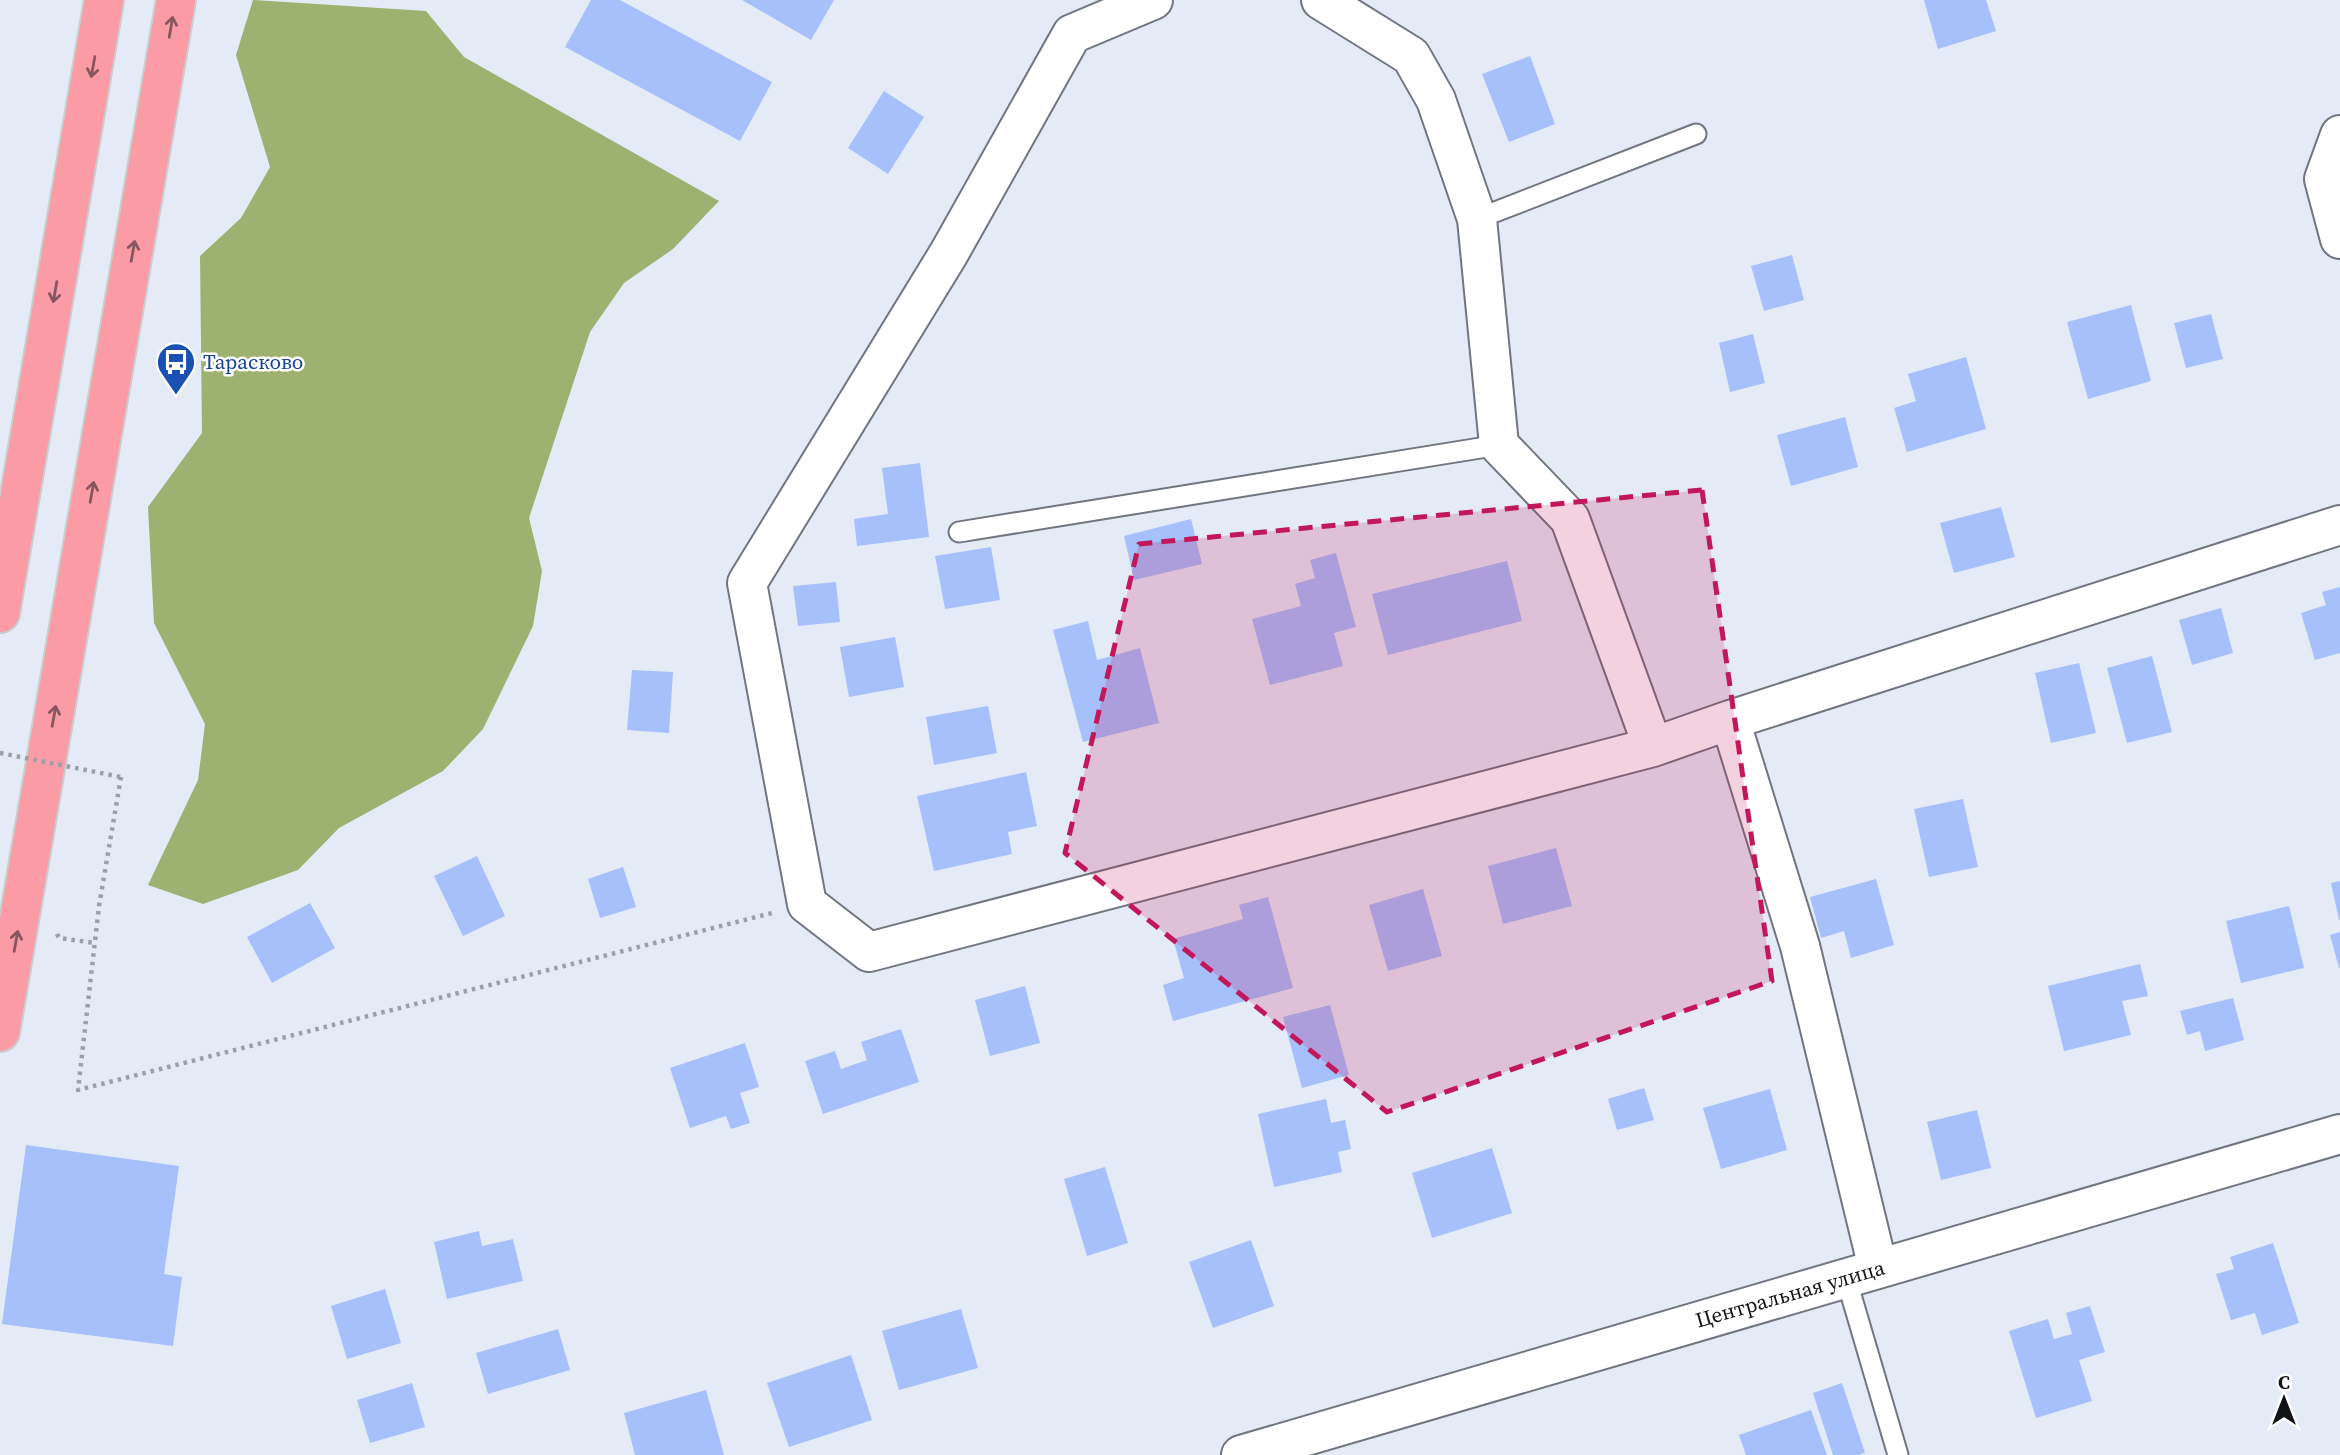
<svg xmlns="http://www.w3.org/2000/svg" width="2340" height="1455" font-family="'Source Serif 4',serif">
<rect width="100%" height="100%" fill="#e5ebf6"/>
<path fill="#9db171" d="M253 0 426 11 464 57 719 201 673 249 624 283 590 332 529 518 542 571 533 626 483 729 443 771 339 828 298 870 203 904 148 885 198 780 205 724 154 623 148 507 202 433 200 256 241 218 270 167 236 55Z"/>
<path fill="#a5c0fa" d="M591 0H620L772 82 740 141 565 47Z
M742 0H834L811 40Z
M1924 0H1986L1996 31 1938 49Z
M1530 56 1555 124 1509 142 1482 74Z
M884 91 924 117 888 174 848 148Z
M1792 255 1804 300 1764 311 1751 266Z
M2131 305 2151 381 2088 399 2067 322Z
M2211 314 2223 359 2186 368 2174 323Z
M1753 334 1765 383 1730 392 1719 343Z
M1966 357 1986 429 1907 452 1894 408 1916 401 1908 374Z
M1845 417 1858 467 1791 486 1777 435Z
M920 463 929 537 857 546 854 519 888 514 882 468Z
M2001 507 2015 557 1954 573 1940 523Z
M1191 519 1202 564 1134 580 1124 536Z
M991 547 1000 600 945 609 935 556Z
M1336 553 1356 627 1334 633 1343 666 1270 685 1252 619 1301 606 1295 584 1315 578 1310 560Z
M1507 561 1522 621 1388 655 1372 594Z
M836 582 840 622 798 626 793 586Z
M2340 587V653L2315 660 2301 613 2326 605 2322 592Z
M2221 608 2233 653 2192 665 2179 620Z
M1088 621 1097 660 1140 648 1159 723 1083 742 1053 630Z
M895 637 904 687 849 697 840 647Z
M2152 656 2172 732 2127 743 2107 668Z
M2079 663 2096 733 2051 743 2035 673Z
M632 670 673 672 669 733 627 730Z
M988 706 997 753 934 765 926 717Z
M1026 772 1037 826 1008 832 1012 854 934 871 917 796Z
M1963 799 1978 867 1929 877 1914 809Z
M1556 848 1572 906 1503 924 1488 866Z
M477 856 505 916 463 936 434 876Z
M623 867 636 907 600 918 588 879Z
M1876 879 1894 945 1851 958 1844 931 1821 938 1810 897Z
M2340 881V920H2339L2331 883Z
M1423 889 1442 956 1388 971 1369 905Z
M1268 897 1293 988 1173 1021 1163 985 1184 978 1173 939 1243 919 1239 905Z
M310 903 335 948 272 983 247 937Z
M2289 906 2304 968 2241 983 2226 921Z
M2340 932V968H2339L2330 935Z
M2140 964 2148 996 2122 1001 2131 1035 2064 1051 2048 986Z
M1025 986 1040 1043 990 1056 975 1000Z
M2233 998 2244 1040 2205 1051 2200 1031 2187 1035 2180 1011Z
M1330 1005 1349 1075 1302 1088 1283 1017Z
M901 1029 919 1082 823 1114 805 1061 835 1051 841 1069 867 1060 861 1042Z
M745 1043 759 1087 740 1093 750 1123 731 1129 726 1116 690 1128 670 1068Z
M1644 1088 1654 1120 1617 1130 1608 1099Z
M1770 1089 1787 1150 1721 1169 1703 1108Z
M1326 1099 1331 1123 1345 1120 1351 1149 1338 1152 1342 1172 1274 1187 1258 1114Z
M1977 1110 1991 1168 1941 1180 1927 1122Z
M26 1145 179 1166 164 1274 182 1277 173 1346 2 1324Z
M1492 1148 1512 1213 1432 1238 1412 1173Z
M1105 1167 1128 1243 1087 1256 1064 1179Z
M479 1231 482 1246 513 1239 523 1281 447 1299 434 1242Z
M1251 1240 1274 1306 1213 1328 1189 1262Z
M2273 1243 2299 1323 2262 1335 2255 1313 2231 1320 2216 1274 2234 1269 2230 1257Z
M385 1289 401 1343 347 1359 331 1306Z
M2090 1306 2105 1352 2079 1360 2092 1401 2036 1418 2009 1331 2048 1319 2054 1339 2072 1334 2066 1313Z
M961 1309 978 1368 899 1390 882 1331Z
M558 1329 570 1370 488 1394 476 1353Z
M851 1355 872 1420 789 1447 767 1383Z
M412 1383 425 1427 370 1443 357 1400Z
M1842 1383 1865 1453 1858 1455H1833L1813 1393Z
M706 1390 724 1455H635L624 1413Z
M1811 1410 1827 1455H1746L1739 1435Z"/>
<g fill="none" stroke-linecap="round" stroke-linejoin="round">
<g stroke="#70757f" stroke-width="23">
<path id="service" d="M1477 219 1696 134
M959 532 1499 445
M1846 1278 1898 1455"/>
</g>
<g stroke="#70757f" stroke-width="42">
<path id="minor" d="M1153 0 1072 34 949 253 747 583 807 904 869 952 1653 747 1730 720 2340 525
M1321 0 1411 56 1436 100 1477 219 1499 445 1570 519 1653 747
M2340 135 2324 179 2340 239
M1730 720 1800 946 1878 1268
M1241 1455 2340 1134"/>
</g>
<g stroke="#cbcbcc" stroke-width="42">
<path id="trunk" d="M0 613 104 0
M0 1032 176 0"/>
</g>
<path stroke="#9a9fa8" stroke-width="4.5" stroke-dasharray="3.5 5" stroke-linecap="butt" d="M121 777 99 906 78 1090 772 913
M57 934 59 938 95 943"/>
<use href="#service" stroke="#fff" stroke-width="19"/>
<use href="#minor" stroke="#fff" stroke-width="38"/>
<use href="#trunk" stroke="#fa9ba6" stroke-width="38"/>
<path stroke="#9a9fa8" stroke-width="4.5" stroke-dasharray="3.5 5" stroke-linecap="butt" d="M0 753 121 777"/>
</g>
<defs><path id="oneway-shaft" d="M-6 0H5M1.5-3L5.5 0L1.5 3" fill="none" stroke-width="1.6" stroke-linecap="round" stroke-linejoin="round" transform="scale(1.75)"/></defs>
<g stroke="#86575e">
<use href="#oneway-shaft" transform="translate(171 27) rotate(-80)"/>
<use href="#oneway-shaft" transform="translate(93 67) rotate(100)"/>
<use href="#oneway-shaft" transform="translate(133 251) rotate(-80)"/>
<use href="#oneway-shaft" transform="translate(55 292) rotate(100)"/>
<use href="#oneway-shaft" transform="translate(92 492) rotate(-80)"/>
<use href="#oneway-shaft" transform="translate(54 716) rotate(-80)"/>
<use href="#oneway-shaft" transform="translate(16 941) rotate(-80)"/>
</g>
<path fill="#c2185b" fill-opacity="0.2" stroke="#c2185b" stroke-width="5" stroke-dasharray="14 9" stroke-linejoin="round" d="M1702 490 1772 981 1387 1112 1065 853 1139 544Z"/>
<defs>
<g id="bus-pin" transform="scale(2.0125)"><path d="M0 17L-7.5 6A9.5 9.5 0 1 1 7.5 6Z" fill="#1a4fb4" stroke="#fff"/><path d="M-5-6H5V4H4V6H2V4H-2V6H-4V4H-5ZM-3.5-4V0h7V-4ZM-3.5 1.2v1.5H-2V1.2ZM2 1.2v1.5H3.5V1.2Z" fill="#fff"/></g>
</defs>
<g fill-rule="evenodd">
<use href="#bus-pin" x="176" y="362"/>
</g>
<g text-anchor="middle" stroke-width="5" stroke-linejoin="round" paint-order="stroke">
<g font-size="21" fill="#164399" stroke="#fff" text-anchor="start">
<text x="203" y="369">Тарасково</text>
</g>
<g font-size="21" fill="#111317" stroke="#fff">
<text transform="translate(1790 1294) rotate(-16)" y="7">Центральная улица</text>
</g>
</g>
<g transform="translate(2284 1399)" stroke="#ffffff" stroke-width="5" paint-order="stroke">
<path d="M0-5L12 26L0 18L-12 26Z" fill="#111317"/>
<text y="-10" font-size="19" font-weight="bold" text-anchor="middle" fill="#111317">С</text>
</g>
</svg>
